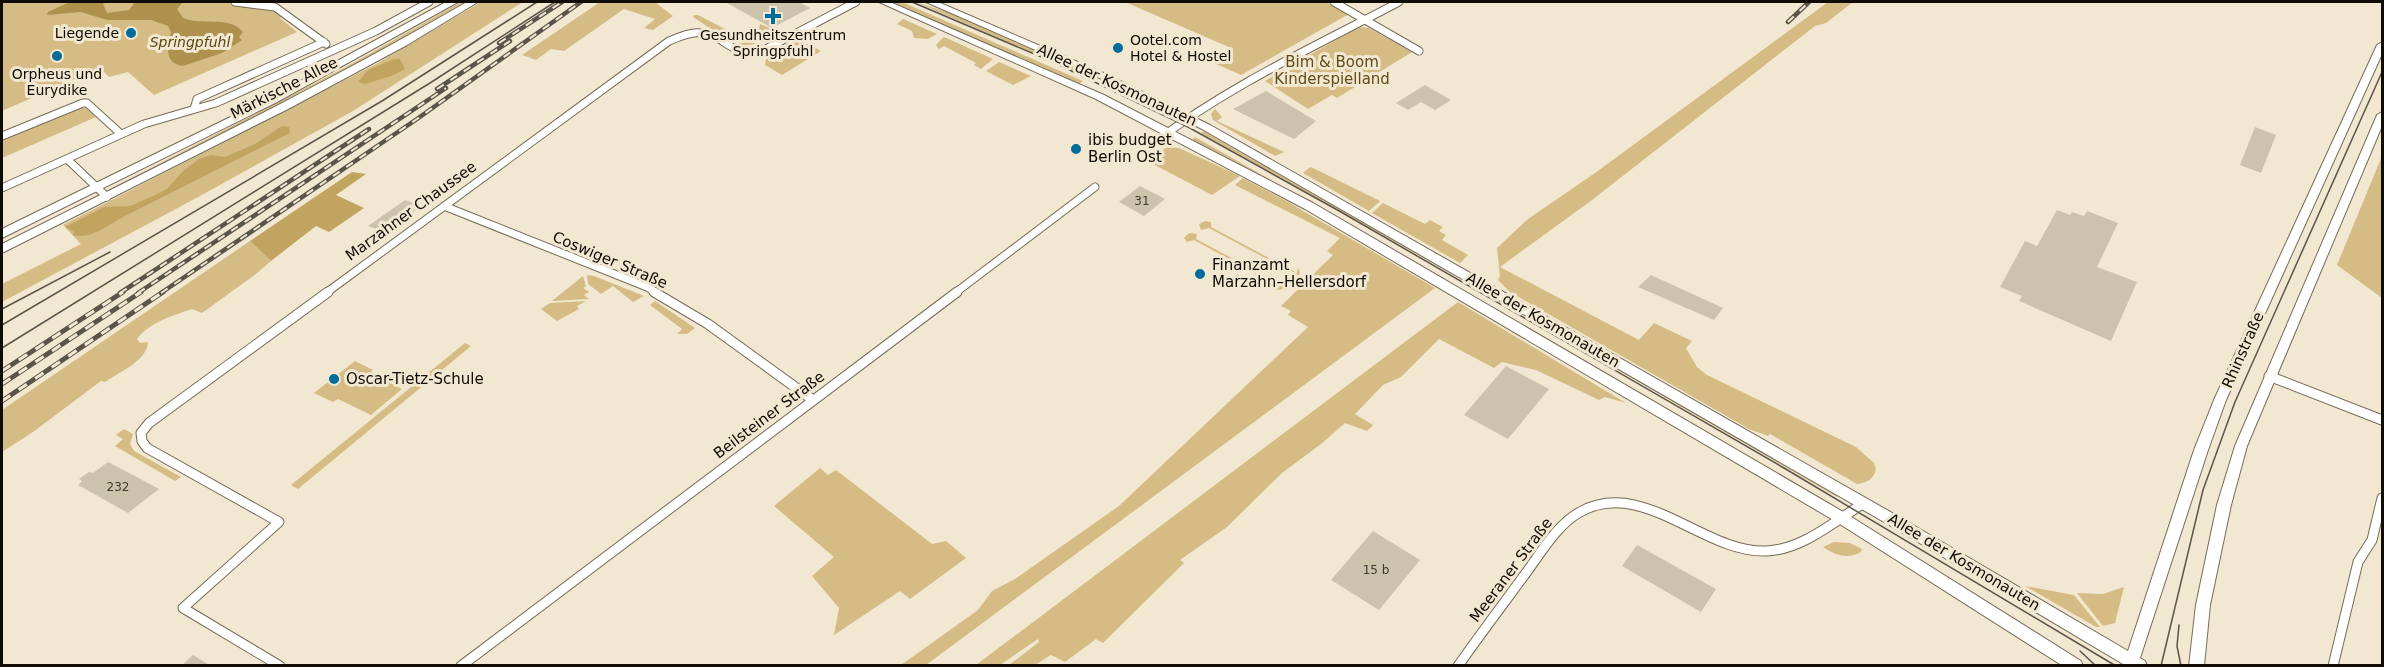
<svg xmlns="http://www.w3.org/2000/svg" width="2384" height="667" font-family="'DejaVu Sans',sans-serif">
<rect width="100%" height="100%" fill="#f2e7d1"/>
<path fill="#d5bc85" d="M2 2H230L271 9 282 16 280 18 297 32 154 95 128 72 109 77 100 68 2 111Z
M461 2H467L338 75 120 184 346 67Z
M481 2H523L353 111 200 196 2 302V284L81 244 63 225 378 63Z
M600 2H655L673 16 653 30 644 28 655 19 624 9 564 51 551 49 536 60 522 55Z
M892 2H902L1083 81 1079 84Z
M916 2 962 17 1092 75 1088 77Z
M1125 2H1326L1349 14 1241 75 1214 63 1231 48Z
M1828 2H1853L1826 23 1815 26 1592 200 1500 267 1639 340 1654 323 1692 341 1686 348 1697 367 1707 375 1856 447 1874 463 1876 469C1873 480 1868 482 1857 484L1770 434 1768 436 1749 429 1510 292 1498 280 1500 276 1497 248 1528 219 1595 173Z
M694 15H698L744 39 758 34 760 24 779 32 789 29C737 56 740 47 693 17Z
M903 19 937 34 928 39 914 38 912 31 897 24Z
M1358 27 1369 28 1412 52 1337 98 1332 95 1308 109 1265 81Z
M944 37 993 59 981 69 974 65 976 63 944 46 939 49 936 45Z
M797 39 821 51 782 75 765 65 766 59Z
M999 62 1031 76 1013 85 986 71Z
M79 107 86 108 96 117 2 158V139Z
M1215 109 1222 117 1217 121 1284 152 1275 156 1213 120 1211 114Z
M1204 131 1253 160 1280 172 1454 272 1452 274 1201 133Z
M1195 137 1446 279 1445 280 1292 192 1191 141Z
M1167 147 1179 148 1240 176 1212 195 1151 163 1148 160Z
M2382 156V298L2337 265Z
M1310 167 1313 168 1380 201 1369 211 1303 173Z
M1243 178 1288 202 1435 288 926 665H901L978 610 992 591 1015 579 1119 506 1308 327 1288 315 1291 311 1281 306 1333 255 1327 251 1340 238 1235 185Z
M1383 203 1425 224 1430 220 1443 227 1439 231 1446 235 1442 240 1468 255 1460 263 1372 213Z
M1205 221 1211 222V227L1297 273 1298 267 1300 274 1296 277 1287 276 1295 274 1209 228 1201 230 1199 224Z
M1189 233 1197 234 1196 239 1282 285 1284 280 1287 284 1286 287 1280 290 1273 289 1280 287 1194 240 1187 242 1184 238Z
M250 241 271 261 256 274 202 313 192 309C172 316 150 322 137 339L140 343 148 342C148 360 118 373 105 382L101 381 33 432 2 452V410Z
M587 275 594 276 644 296 633 302 613 286 601 294 588 284Z
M583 276 586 286 583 288 589 292 584 295 589 299 552 301Z
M1501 299 1838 494 1837 497 1499 301Z
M586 301 577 306 579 309 557 321 541 309 550 303Z
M655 301 695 328 687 334H677L682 329 650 305Z
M1458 302 1626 403 1605 397 1599 400 1536 370 1502 362 1494 368 1439 339 1401 377 1383 385 1355 414 1373 425 1367 431 1345 423 1321 444 1282 473 1227 527 1180 560 1184 563 1103 643 1096 639 1065 662 1051 655 1035 665H1009L1039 642 1038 639 1000 665H976Z
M1492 306 1832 504 1830 506 1490 308Z
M465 343 471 346 298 489 291 485Z
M355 361 373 370 370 373 402 389 371 415 338 399 333 402 314 393Z
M124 429 133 434 130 444 134 451 181 477 175 481 115 446 123 439 116 435Z
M820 468 828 475 836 470 932 544 946 541 966 558 910 599 900 591 834 635 839 608 812 576 834 557 774 506Z
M1834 542 1850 543 1862 549 1861 552C1847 560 1835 555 1823 547Z
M2025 586 2074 595 2100 627H2096Z
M2124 587 2115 623 2103 626 2077 593 2103 594Z"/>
<path fill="#c2a461" d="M394 59H400L405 69C395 76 377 80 365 84L358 82 368 70Z
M282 126 289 127 290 133 123 217C108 225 91 240 73 235L74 232 65 227 104 207 130 206 155 195 167 189 183 171 199 159 211 155 225 157 255 144Z
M352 172 366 174 336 195 364 208 329 232 316 226 271 261 250 241Z"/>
<path fill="#af914e" d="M70 2H107L103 4 107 13 129 10 134 4 131 2H183L177 9 183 18C202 26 229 15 243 32L239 37 242 40 222 53 183 66C163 63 168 46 171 32L168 26 151 20H107L81 12 47 15 48 12Z"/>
<path fill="#cdc3ad" d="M725 2H799L810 8 772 28Z
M1425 85 1451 100 1435 110 1421 102 1408 110 1396 103Z
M1266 91 1316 121 1294 139 1233 109Z
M2255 127 2276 135 2261 173 2240 165Z
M1140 186 1165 199 1144 216 1119 202Z
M405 200 421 206 385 232 368 226Z
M2057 210 2070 215 2072 212 2084 216 2087 211 2118 223 2097 267 2137 282 2111 341 2019 301 2022 296 2000 287 2025 241 2037 246Z
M1651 275 1723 308 1714 320 1638 287Z
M1506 366 1549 389 1508 439 1464 415Z
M108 462 133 475 159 489 128 513 78 485 82 481 79 479 89 472 93 473Z
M1373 531 1420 560 1379 610 1331 580Z
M1637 545 1716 589 1701 612 1622 566Z
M193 655 211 666H181Z"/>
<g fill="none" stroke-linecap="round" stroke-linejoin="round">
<g stroke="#756c58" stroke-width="9">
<path id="minor-far1" d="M235 2 275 7 326 44
M1334 2 1419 51
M194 109 197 99 324 42
M2 136 83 103H87L121 134
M1155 142C1230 85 1316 46 1399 2
M67 159 107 197
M2 188 144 124 216 103 376 31 429 2
M444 206 647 287 657 293
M326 293 669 41C679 37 689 32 701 33 727 35 726 56 762 51L856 2
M955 293 1095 187"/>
</g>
<g stroke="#756c58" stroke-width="11">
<path id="minor" d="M654 292 708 324 813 400
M2269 376 2382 420
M280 666 183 608 279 522 147 448 142 441 141 433 149 423 328 292
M461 666 957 292
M1458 666C1479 636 1501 607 1523 577 1539 556 1556 525 1580 512 1643 477 1703 553 1766 551 1802 550 1835 521 1864 503
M2333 666 2358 562 2372 540 2382 498"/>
</g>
<g stroke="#756c58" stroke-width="2">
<path id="secondary" d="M879 2H890L1104 95 1313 203 1845 513 2081 661 2083 666H2063L1835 521 1305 209 1096 99Z
M926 2H938L1108 75 1210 125 1901 518 2128 651 2194 450 2214 400 2377 45 2382 42V54L2226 400 2208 450 2140 658 2145 661 2147 666H2123V664L1891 526 1202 129 1102 79Z
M2382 112V126L2247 446 2231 505 2210 605 2204 666H2189L2196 605 2217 505 2235 446 2377 115Z"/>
</g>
<g stroke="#756c58" stroke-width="2">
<path id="primary" d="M446 2H458L277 102 2 238V229L269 98Z
M467 2H478L407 45 288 109 2 253V244C158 166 315 90 467 2Z"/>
</g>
<use href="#minor-far1" stroke="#fff" stroke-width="7"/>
<use href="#minor" stroke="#fff" stroke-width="9"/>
<use href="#secondary" fill="#fff" fill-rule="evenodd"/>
<use href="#primary" fill="#fff" fill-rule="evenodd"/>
<path stroke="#5b5449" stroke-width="1.5" d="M912 2 1053 62 1188 127 1341 212 1784 468 2116 666
M2 309 110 252
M2 325 382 101 537 2
M2 348 430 83 555 2
M2179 625 2177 646 2181 666
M2080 651 2096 666
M2161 666 2203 490 2235 402 2382 72"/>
<g stroke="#5b5449" stroke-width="4.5">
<path id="rail-far1" d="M1788 22 1809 2
M499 43 562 2
M437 89 510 41
M120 293 369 129
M138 293 446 88
M161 293 417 119 581 2"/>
</g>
<g stroke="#5b5449" stroke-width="5">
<path id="rail" d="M2 371 123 292
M2 384 141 292
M2 401 163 292"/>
</g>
<use href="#rail-far1" stroke="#f2e7d1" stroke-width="2" stroke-dasharray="8" stroke-linecap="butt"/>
<use href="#rail" stroke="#f2e7d1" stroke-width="3" stroke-dasharray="10" stroke-linecap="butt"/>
</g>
<g fill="#016c99" stroke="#f2e7d1" stroke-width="2">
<path d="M770 7h6v6h6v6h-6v6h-6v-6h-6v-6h6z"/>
<circle cx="131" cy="33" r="6"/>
<circle cx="1118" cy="48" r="6"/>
<circle cx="57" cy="56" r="6"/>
<circle cx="1076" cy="149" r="6"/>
<circle cx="1200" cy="274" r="6"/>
<circle cx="334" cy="379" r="6"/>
</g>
<g text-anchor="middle" stroke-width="6" stroke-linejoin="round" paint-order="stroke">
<g font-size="12" fill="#3e392f">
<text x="1142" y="205">31</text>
<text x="118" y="491">232</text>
<text x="1376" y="574">15 b</text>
</g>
<g font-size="14" fill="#0f0b05" stroke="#f2e7d1">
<text x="119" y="38" text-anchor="end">Liegende</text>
<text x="773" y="40">Gesundheitszentrum<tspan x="773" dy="16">Springpfuhl</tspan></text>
<text x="1130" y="45" text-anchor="start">Ootel.com<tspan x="1130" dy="16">Hotel &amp; Hostel</tspan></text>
<text x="57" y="79">Orpheus und<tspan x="57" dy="16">Eurydike</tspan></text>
</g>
<g font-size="14" font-style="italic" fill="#5c4712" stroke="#f2e7d1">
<text x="190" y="47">Springpfuhl</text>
</g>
<g font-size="15" fill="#614c18" stroke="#f2e7d1">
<text x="1332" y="67">Bim &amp; Boom<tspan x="1332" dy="17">Kinderspielland</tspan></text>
</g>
<g font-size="15" fill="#0f0b05" stroke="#f2e7d1">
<text transform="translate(1117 85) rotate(25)" y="5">Allee der Kosmonauten</text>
<text transform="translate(284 88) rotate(-27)" y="5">Märkische Allee</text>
<text transform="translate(411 211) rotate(-36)" y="5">Marzahner Chaussee</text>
<text transform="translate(610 260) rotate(23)" y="5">Coswiger Straße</text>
<text transform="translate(1543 320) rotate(30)" y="5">Allee der Kosmonauten</text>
<text transform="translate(2243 350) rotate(-66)" y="5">Rhinstraße</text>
<text transform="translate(769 415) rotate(-37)" y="5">Beilsteiner Straße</text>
<text transform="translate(1964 562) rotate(31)" y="5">Allee der Kosmonauten</text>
<text transform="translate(1511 570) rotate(-53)" y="5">Meeraner Straße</text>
</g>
<g font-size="15" fill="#0f0b05" stroke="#f2e7d1" text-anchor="start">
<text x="1088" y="145">ibis budget<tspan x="1088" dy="17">Berlin Ost</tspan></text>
<text x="1212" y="270">Finanzamt<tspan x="1212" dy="17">Marzahn–Hellersdorf</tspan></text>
<text x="346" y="384">Oscar-Tietz-Schule</text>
</g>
</g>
<rect width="2384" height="667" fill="none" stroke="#0f0b05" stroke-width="6"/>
</svg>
